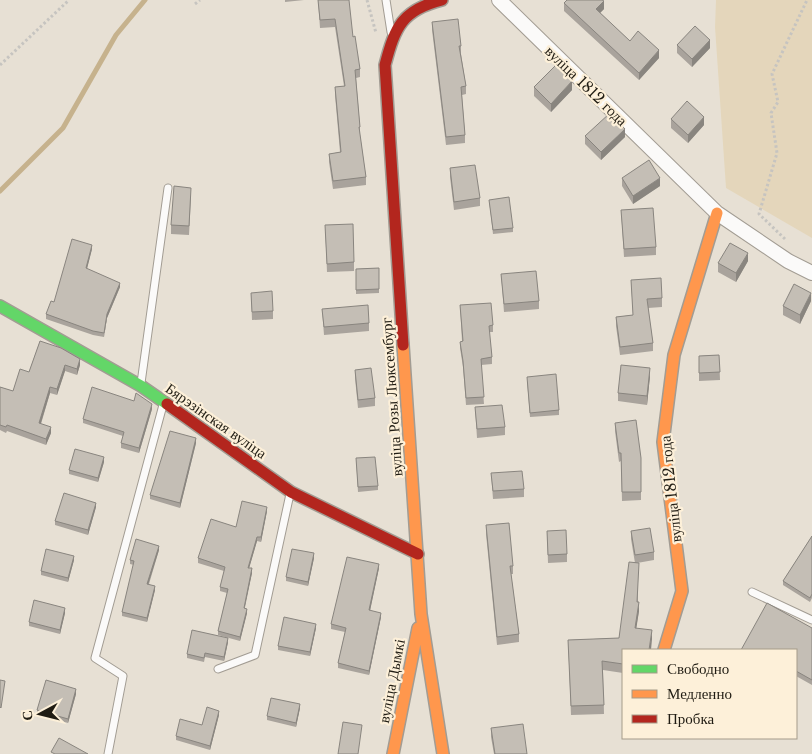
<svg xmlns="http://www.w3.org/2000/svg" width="812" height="754" font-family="'Libre Baskerville',serif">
<rect width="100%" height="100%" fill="#e7e0d4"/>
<path fill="#e4d6bb" d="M716 0H812V238L726 188 715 27Z"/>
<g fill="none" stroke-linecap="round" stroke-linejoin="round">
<path stroke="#c6b28d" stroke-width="5" d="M0 191 63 128 116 35 145 0"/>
<g stroke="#a29c93" stroke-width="9">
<path id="lane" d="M386 0 391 32
M141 383 168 188
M752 592 812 620
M218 669 255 655 290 494
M108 754 123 676 95 658 163 405"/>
</g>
<g stroke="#a29c93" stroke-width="16">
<path id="street" d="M499 0 717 213 788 261 812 273"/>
</g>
<g stroke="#a29c93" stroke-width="14">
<path id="fast" d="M0 306 141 386 167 404"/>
</g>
<g stroke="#a29c93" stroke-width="14">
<path id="slow" d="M403 345 421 614 443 754
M664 650 682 591 663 442 674 355 717 213
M393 754 418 628"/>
</g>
<g stroke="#a29c93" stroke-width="14">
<path id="jam" d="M403 345 385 65C395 27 402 10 442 0
M167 404 291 492 418 554"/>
</g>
<path stroke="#c6c4c0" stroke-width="3" stroke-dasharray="2.5 2.5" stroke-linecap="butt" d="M367 0 376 33
M195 4 200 0
M0 65 69 0
M785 239 759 214 777 153 771 113 778 102 772 74 807 0"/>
<use href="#lane" stroke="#fbfaf9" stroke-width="7"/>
<use href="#street" stroke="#fbfaf9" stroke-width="14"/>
<use href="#fast" stroke="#63d668" stroke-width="11"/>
<use href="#slow" stroke="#ff974d" stroke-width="11"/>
<use href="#jam" stroke="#b3261e" stroke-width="11"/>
</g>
<path fill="#a9a39c" d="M285 0H304L285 2Z
M318 0 353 37 360 69V77L356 78 360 127V135L366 177V185L333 189 329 162V154L340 152 335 95V87L344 86 335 27 320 28Z
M564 3 604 9 600 13 630 41 659 58 639 80 564 11Z
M432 22 461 46V54L466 86V94L462 95 465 135V143L446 145 432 30Z
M677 45 710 48 692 67 677 53Z
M534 87 572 90 551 112 534 96Z
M671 119 704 125 688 143 671 128Z
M585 136 625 137 601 160 585 144Z
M450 168 480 198V206L454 210 450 177Z
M622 178 660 186 633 204 622 186Z
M191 196 189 235 171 234V225Z
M489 200 513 228V232L493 234Z
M621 210 656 247V255L624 257Z
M325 225 354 262V271L327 272Z
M92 249 87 269 120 287 107 318 104 337 93 335 46 319V314L54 302Z
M748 261 736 282 718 272V263Z
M379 268V293L356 294V269Z
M501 274 539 301V309L504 312Z
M631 280 662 298V307L648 308 653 343V351L620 355 616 326V317L633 315Z
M251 293 273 311V319L252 320Z
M811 301 800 324 783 315V306Z
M460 305 493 325V332H489L492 357V364L481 365 484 404 466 405 463 367 460 348V342L462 341Z
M322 309 369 323V331L324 335Z
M40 341 80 365 77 375 65 371 57 395 50 393 41 424 51 433 46 445 7 431 6 433 0 430V387L13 391 29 372Z
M719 355 720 380 699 381V356Z
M355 370 375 398V406L358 408 355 378Z
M650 376 647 405 618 401V393Z
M527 381 559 410V415L530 417Z
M475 407 505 427V435L477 438Z
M152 409 139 453 121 448V443L123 436 83 423V419Z
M615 423 641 458V500L622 501 621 461 619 462 615 431Z
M196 443 180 508 150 499V495Z
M356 458 378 486V490L358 492Z
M104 462 98 482 69 474V470Z
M491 473 524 489V497L493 499Z
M96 507 88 535 55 525V521Z
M267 511 261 542 257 541 249 568 252 573 244 608 247 613 240 641 218 635V631L227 593 220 591V587L224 571 198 563V558L236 527Z
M486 525 513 566V574H511L519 634V642L497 645 486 534Z
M547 531 567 554V562L548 563Z
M631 531 654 552V560L637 563 638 602 639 611 636 628 652 639 623 650V673L603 670 604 714 571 715 568 640 619 638 635 563 631 539Z
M812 536V598L810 602 783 585V581Z
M159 550 149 584 155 590 147 622 122 616V612L134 565 130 564V560Z
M314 558 308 586 286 581V577Z
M74 560 68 582 41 575V571Z
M379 568 370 611 381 617 369 675 338 668V663L345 632 331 629V624Z
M65 613 60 634 29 626V622Z
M316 628 310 656 278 650V646Z
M812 628V685L796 676V650Z
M228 642 224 661 205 657 204 662 187 658V654Z
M76 694 68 723 37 714V710Z
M300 708 296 727 267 720V716Z
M219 715 210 750 176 740V736L202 725Z
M491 728 527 754H494L491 737Z"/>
<path fill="#89857f" d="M604 1V9L596 17V9Z
M710 40V48L692 67V59Z
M659 50V58L639 80V73Z
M572 81V90L551 112V104Z
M704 117V125L688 143V135Z
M625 129V137L601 160V152Z
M660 178V186L633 204V196Z
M92 245V249L86 272V268Z
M748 253V261L736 282V273Z
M120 283V287L107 318 104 337 107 314Z
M811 293V301L800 324V315Z
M80 359V365L77 375V369Z
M65 365V371L57 395V389Z
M650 368V376L647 405V396Z
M50 387V393L39 429V423Z
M152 404V409L139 453V448Z
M51 427V433L46 445V439Z
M196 438V443L180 508V503Z
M104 457V462L98 482V478Z
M96 503V507L88 535V530Z
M267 507V511L261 542V537Z
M257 537V541L248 572V568Z
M159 546V550L147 588V584Z
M314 553V558L308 586V582Z
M74 556V560L68 582V578Z
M379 564V568L369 615V610Z
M252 568V573L244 612V608Z
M155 586V590L147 622V618Z
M639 602V611L635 637V628Z
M65 608V613L60 634V630Z
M247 609V613L240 641V637Z
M381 613V617L369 675V671Z
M316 624V628L310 656V652Z
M652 630V639L651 650H649Z
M228 638V642L224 661V657Z
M76 689V694L68 723V719Z
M300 704V708L296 727V723Z
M219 711V715L210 750V746Z"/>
<path fill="#c4beb5" stroke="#89857f" d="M318 0H349L353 37 355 36 360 69 355 70 360 127H359L366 177 333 181 329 154 341 152 335 87 345 86 335 19 320 20Z
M567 0H602L604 1 596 9 630 41 638 31 659 50 639 73 564 3Z
M458 19 461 46H459L466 86 461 87 465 135 446 137 432 22Z
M695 26 710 40 692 59 677 45Z
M556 65 572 81 551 104 534 87Z
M687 101 704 117 688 135 671 119Z
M610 113 625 129 601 152 585 136Z
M649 160 660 178 633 196 622 178Z
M475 165 480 198 454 202 450 168Z
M174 186 191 188 189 226 171 225Z
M509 197 513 228 493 230 489 200Z
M653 208 656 247 624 249 621 210Z
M353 224 354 262 327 264 325 225Z
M72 239 92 245 86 268 120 283 107 314 104 333 93 331 46 314 51 301 54 302Z
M730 243 748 253 736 273 718 263Z
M379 268V289L356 290V269Z
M536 271 539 301 504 304 501 274Z
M661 278 662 298 647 299 653 343 620 347 616 317 633 315 631 280Z
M794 284 811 293 800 315 783 306Z
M272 291 273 311 252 312 251 293Z
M491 303 493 325 489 326 492 357 481 359 484 397 466 398 463 361 460 342 463 341 460 305Z
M368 305 369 323 324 327 322 309Z
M40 341 61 348 80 359 77 369 65 365 57 389 50 387 39 423 51 427 46 439 7 425 6 427 0 425V387L13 391 20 369 29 372Z
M719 355 720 372 699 373V356Z
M621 365 650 368 647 396 618 393Z
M371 368 375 398 358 400 355 370Z
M556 374 559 410 530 413 527 377Z
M92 387 134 401 136 393 152 404 139 448 121 443 124 432 83 419Z
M502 405 505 427 477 429 475 407Z
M636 420 641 458V492H622L621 453H619L615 423Z
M170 431 196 438 180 503 150 495Z
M75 449 104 457 98 478 69 470Z
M375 457 378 486 358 487 356 458Z
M522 471 524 489 493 491 491 473Z
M64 493 96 503 88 530 55 521Z
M242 501 267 507 261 537H257L248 568H252L244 608 247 609 240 637 218 631 228 589 220 587 225 567 198 558 211 519 236 527Z
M509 523 513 566H510L519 634 497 637 486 525Z
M650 528 654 552 635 555 631 531Z
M566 530 567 554 548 555 547 531Z
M812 536V594L810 598 783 581Z
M136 539 159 546 147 584 155 586 147 618 122 612 134 561 130 560Z
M46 549 74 556 68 578 41 571Z
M292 549 314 553 308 582 286 577Z
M347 557 379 564 369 610 381 613 369 671 338 663 346 628 331 624Z
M629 562 639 563 637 602H639L635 628 652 630 649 650H623V664L602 661 604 705 571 706 568 640 619 638Z
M34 600 65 608 60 630 29 622Z
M767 603 812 628V680L796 671V650H741Z
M284 617 316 624 310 652 278 646Z
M192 630 228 638 224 657 205 653 204 658 187 654Z
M0 680 5 681 1 708 0 707Z
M46 680 76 689 68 719 37 710Z
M271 698 300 704 296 723 267 716Z
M207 707 219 711 210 746 176 736 180 719 202 725Z
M343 722 362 725 358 754H338Z
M523 724 527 754H495L491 728Z
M59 738 88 754H55L51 752Z"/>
<g text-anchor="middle" stroke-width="4.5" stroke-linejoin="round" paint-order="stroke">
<g font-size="15" fill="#201c13" stroke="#fdf0d9">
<text transform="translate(586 86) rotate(44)" y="5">вуліца 1812 года</text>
<text transform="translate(392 397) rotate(-94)" y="5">вуліца Розы Люксембург</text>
<text transform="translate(216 421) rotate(35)" y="5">Бярэзінская вуліца</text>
<text transform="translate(671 489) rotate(-96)" y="5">вуліца 1812 года</text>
<text transform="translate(392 681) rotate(-79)" y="5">вуліца Дымкі</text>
</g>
</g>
<rect x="622" y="649" width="175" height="90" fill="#fdf0d9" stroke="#a59b8a"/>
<rect x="632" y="665" width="25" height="8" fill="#63d668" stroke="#a59b8a"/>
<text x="667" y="674" font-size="15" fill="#201c13">Свободно</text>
<rect x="632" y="690" width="25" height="8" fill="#ff974d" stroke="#a59b8a"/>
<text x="667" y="699" font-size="15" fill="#201c13">Медленно</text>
<rect x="632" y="715" width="25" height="8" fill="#b3261e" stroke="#a59b8a"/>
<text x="667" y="724" font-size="15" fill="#201c13">Пробка</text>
<g transform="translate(40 714) rotate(263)" stroke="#fdf0d9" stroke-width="4" paint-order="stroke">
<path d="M0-4L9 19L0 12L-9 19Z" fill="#201c13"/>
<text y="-8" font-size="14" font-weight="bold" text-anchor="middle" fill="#201c13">С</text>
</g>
</svg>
